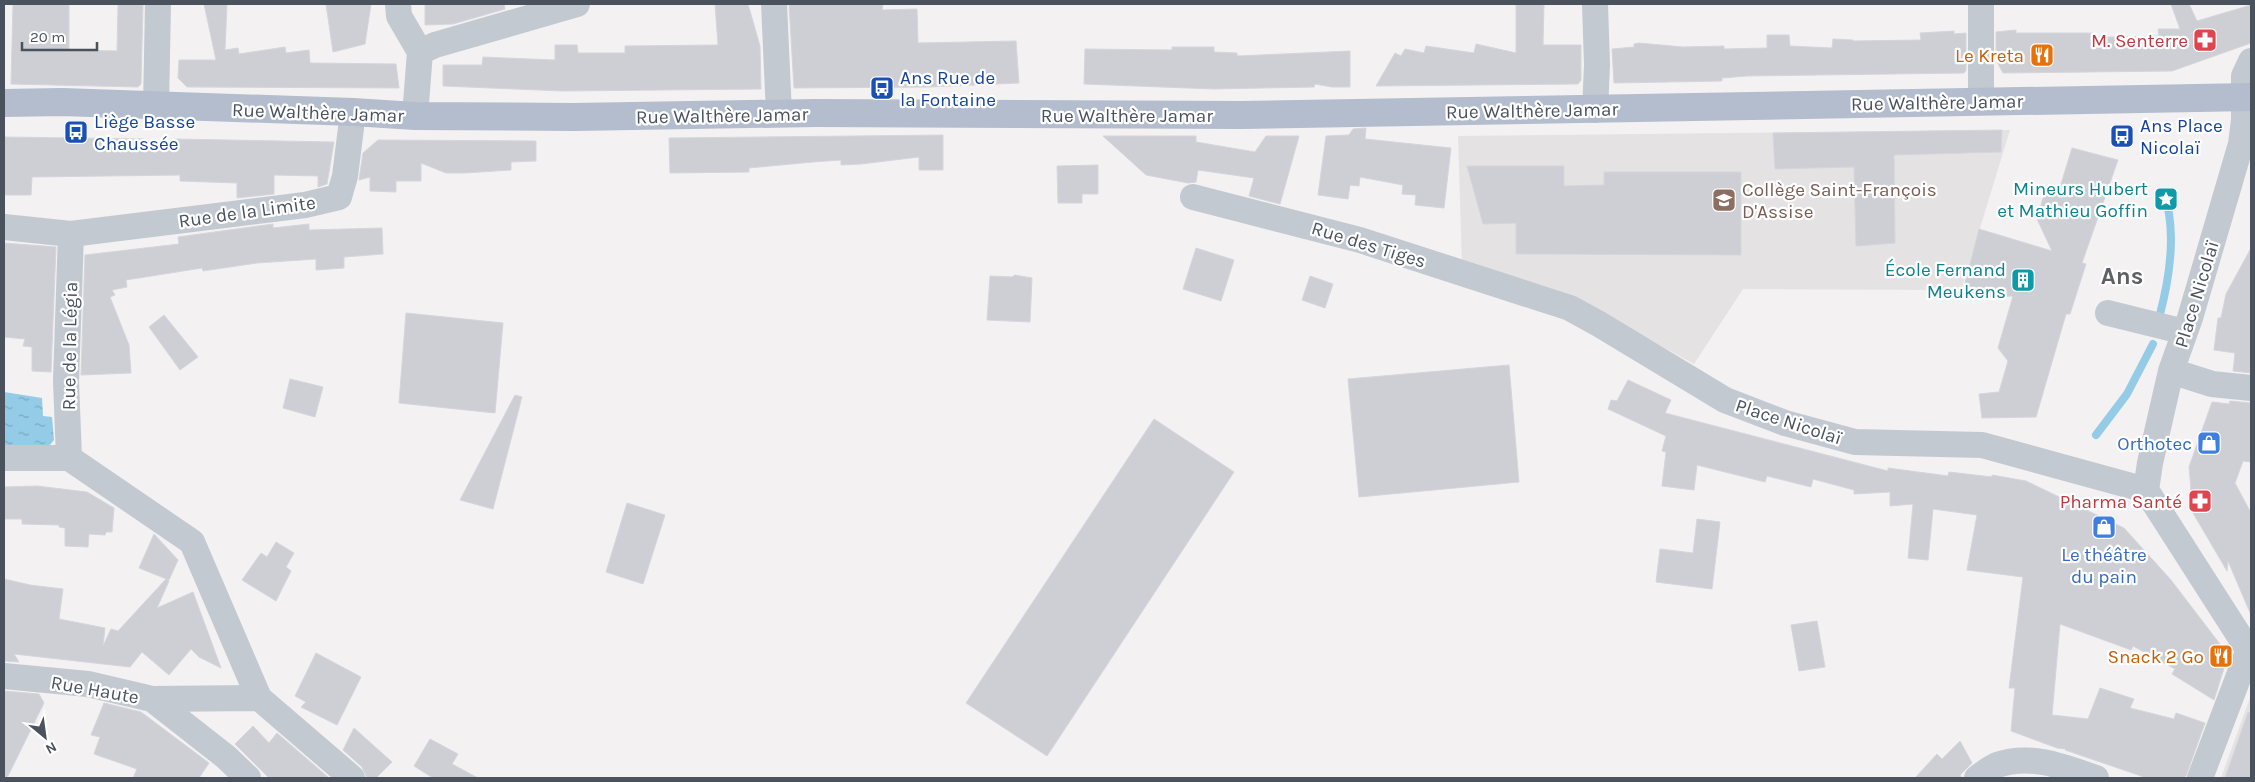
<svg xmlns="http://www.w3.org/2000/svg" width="2255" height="782" font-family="Karla,sans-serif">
<defs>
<pattern id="water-ripples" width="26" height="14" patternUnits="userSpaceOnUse" patternTransform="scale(1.25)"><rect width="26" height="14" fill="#94cbe6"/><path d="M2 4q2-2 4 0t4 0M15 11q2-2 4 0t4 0" fill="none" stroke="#7ba7be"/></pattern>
</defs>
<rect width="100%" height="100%" fill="#f3f1f1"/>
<path fill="#e4e2e2" d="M2010 130 1961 290 1743 289 1694 364 1592 308 1462 265 1458 136Z
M2251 695V778H2221Z"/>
<path fill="url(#water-ripples)" d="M4 392 42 398 43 416 52 417 54 440 49 446 4 447Z"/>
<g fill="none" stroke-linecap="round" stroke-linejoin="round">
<path stroke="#94cbe6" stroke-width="8" d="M2159 318C2169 281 2177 231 2164 193
M2096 435 2127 394 2153 344"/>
</g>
<path fill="#cecfd5" stroke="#d5d6dc" d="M13 4H69V50L117 51 118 4H143L141 84 138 87 11 84Z
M204 4H227L225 50 238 48 239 54 285 47 286 53 309 50 310 63 396 64 399 88 187 87 178 78 179 60H216Z
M326 4H371L365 44 333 52Z
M425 4H504L505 9 453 24 425 25Z
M715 4H748L760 46 761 89 562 91 443 86V65H482L483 57 555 60V45H577L578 53H625V46L718 45Z
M789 4H883L882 10 917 9 918 43 1016 41 1019 83 929 87 794 88Z
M1516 4H1544L1543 45H1581V80L1578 84 1376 86 1395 53 1401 56 1405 49 1424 53 1426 46 1474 53 1476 44 1516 53Z
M2171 4H2189L2197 21 2251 5V43L2172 71 2003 73 1996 60V32L2016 30V33H2093V37H2113L2159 36 2158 29H2180Z
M1954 31V34L1966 33V70L1964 73 1747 76 1722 78V81L1614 83 1612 49 1634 47V44L1639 43 1683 47 1724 46V49L1767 48V35H1789L1790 46 1832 48 1833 39 1853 40V41L1921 40 1920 33Z
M1172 47H1214V52L1237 53V56L1350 51V87H1332L1315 84 1314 87 1214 89 1084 84 1085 49 1172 50Z
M1366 128 1365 139 1451 148 1444 208 1415 205 1416 195 1402 194 1403 185 1360 177 1359 186 1350 185 1348 199 1318 195 1326 136 1349 135 1353 129Z
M2002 130 2001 152 1894 155 1895 243 1856 246 1854 167 1775 169 1773 133Z
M943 135V170H919V157L861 164 841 165V160L813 162 749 168V172L670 173 669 138Z
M1103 136H1196V142L1255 152 1266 136H1299L1280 204 1249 196 1254 178 1198 170 1196 182 1188 183 1146 175Z
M4 137 144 139V141L175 142V139L334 142 327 184 318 187V176L274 175V194L237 198V183L180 181V175L32 177 31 195H4Z
M378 140 536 141V161L511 162V170L465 173H446L421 163V181H396V192L370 191V177L359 180 363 153Z
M2072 148 2118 160 2082 263 2086 264 2070 314H2066L2036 417 1982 418 1979 394 1999 392 2008 361 1998 348 2013 296 1961 298 1979 229 2052 251 2037 219 2043 198 2061 184Z
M1098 165V194H1082V203H1058L1057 166Z
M1467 166H1564V186L1604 185V172H1741V255L1516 254V223L1483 224Z
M273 224V228L309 224V230L382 228 383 254 344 257V268L316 270V259L257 263 203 271 202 268 126 280 127 287 112 290 115 295 110 297 129 345 131 373 81 375 85 255 179 244 178 237Z
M4 243 56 247 51 372 32 371V347L23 346 25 339 4 337Z
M1196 248 1234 260 1221 301 1183 289Z
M2251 248V373L2233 371 2235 353 2214 350 2218 318H2221L2226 294Z
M1015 275 1032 278 1030 322 987 320 990 276 1012 277Z
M1310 276 1333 284 1325 308 1302 300Z
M406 313 503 323 495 413 399 403Z
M164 315 198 357 180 370 149 327Z
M1509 365 1519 482 1359 497 1348 379Z
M290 379 323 387 315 417 283 408Z
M1628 380 1671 400 1665 413 1888 471V468L1948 476 1949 472 1992 477V475L2026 481 2124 528 2171 580 2226 652V662L2214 700 2172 674 2175 669 2133 646 2131 650 2060 624 2052 715 2088 719 2100 688 2134 699 2130 708 2174 719 2176 713 2205 723 2186 776 2183 778H2147L2065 750 2066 749 2057 748 2011 731 2015 688H2009L2023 577 1967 570 1977 515 1933 509 1928 560 1908 558 1913 504 1890 506V492L1854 494V490L1813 479 1811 487 1767 476 1765 482 1697 465 1694 490 1662 486 1666 452 1662 451 1666 436 1608 409 1611 400 1617 401Z
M515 395 522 397 493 509 460 500Z
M2230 401 2251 403V462L2243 461 2235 483 2251 513V615L2228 561 2227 571 2193 513 2189 467 2212 402 2229 404Z
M1154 419 1234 472 1047 756 966 703Z
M37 486 87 492 114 508 112 532H106L105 535 89 534 88 547 65 546V528L59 527V525L22 524V519H4V487Z
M627 503 665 515 643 584 606 572Z
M1697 519 1720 522 1712 589 1656 582 1660 549 1693 553Z
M154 534 178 560 169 580 139 568Z
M276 542 294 553 286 567 291 571 276 601 242 580 261 553 267 557Z
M4 579 30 585 63 589 59 619 105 628 103 646 111 629 118 631 166 579 169 581 157 608 193 592 221 668 199 657 191 649 169 675 142 652 130 667 14 654 19 662 4 661Z
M1817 621 1825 667 1799 671 1791 625Z
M316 653 361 677 337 725 301 707 306 702 295 696Z
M4 691 39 694 44 703 7 778H4Z
M104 703 141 712 209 763 199 778H133L137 769 94 754 100 737 91 735Z
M2248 712 2251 713V778H2225Z
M253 726 269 743 277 733 329 778H269L235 744Z
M354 728 392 762 376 778H367L362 767 343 750Z
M430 739 458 754 452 764 478 778H433L414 766Z
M1960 741 1972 763 1960 775 1962 778H1915L1937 754 1942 759Z"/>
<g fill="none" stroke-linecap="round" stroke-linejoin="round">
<path stroke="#c3c9d1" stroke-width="26" d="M398 4 399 16 420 52
M774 4 779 114
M1595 4 1597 65 1595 110
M1981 4V101
M420 52 435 45 577 4
M156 106 158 4
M415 116 420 52
M1193 197 1360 240 1570 308 1599 324 1725 400 1785 423 1855 442 1982 445 2146 490 2251 654
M4 227 71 234 305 205 339 197 345 176 353 112
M2108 313 2185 332
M2171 371 2212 384 2251 388
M4 458H69
M69 458 192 542 259 698 352 778
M69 458 66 381 71 234
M2146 490 2150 463 2171 371 2190 318 2241 144 2244 120V76L2251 61
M4 676 88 684 152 699 226 757 248 778
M152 699 259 698
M1977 778C1983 774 1990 768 1997 765 2031 753 2064 767 2096 778
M2200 778 2248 652"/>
<path stroke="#b3bdcd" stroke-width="28" d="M4 103 62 102 353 112 415 116 574 117 815 113 1242 115 2251 97"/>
</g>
<defs>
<g id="pharmacy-square" transform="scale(1.25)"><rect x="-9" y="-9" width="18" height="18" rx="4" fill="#e0444e" stroke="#fff"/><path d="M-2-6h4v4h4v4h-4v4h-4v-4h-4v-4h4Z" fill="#fff"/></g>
<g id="restaurant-square" transform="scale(1.25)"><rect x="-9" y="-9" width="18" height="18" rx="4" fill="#e8710a" stroke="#fff"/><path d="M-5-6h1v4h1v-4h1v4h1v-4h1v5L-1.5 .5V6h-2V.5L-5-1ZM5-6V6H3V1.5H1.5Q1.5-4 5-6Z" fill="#fff"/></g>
<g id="bus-square" transform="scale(1.25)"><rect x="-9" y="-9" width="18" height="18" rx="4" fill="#1a4fb4" stroke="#fff"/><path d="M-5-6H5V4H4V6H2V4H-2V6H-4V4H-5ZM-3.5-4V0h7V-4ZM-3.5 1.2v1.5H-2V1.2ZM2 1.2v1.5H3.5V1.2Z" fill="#fff"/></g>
<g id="sight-square" transform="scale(1.25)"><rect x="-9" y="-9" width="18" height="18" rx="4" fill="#0f9aa8" stroke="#fff"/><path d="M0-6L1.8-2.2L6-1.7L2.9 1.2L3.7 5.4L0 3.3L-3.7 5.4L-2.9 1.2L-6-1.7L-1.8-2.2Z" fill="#fff"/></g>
<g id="school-square" transform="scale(1.25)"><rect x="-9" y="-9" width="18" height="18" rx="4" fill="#8d6e63" stroke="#fff"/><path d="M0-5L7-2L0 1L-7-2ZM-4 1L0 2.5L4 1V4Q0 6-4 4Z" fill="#fff"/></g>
<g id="building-square" transform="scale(1.25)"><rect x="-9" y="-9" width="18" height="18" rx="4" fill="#0f9aa8" stroke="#fff"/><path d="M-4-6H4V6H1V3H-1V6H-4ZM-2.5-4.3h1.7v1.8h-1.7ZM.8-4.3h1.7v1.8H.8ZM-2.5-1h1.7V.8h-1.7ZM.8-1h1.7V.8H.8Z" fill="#fff"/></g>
<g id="shop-square" transform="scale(1.25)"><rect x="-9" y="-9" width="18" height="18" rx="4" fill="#3f7fe0" stroke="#fff"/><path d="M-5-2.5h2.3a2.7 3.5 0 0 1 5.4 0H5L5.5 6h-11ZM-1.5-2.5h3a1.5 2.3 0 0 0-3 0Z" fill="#fff"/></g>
</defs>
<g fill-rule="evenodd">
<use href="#pharmacy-square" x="2205" y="40"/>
<use href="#restaurant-square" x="2042" y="55"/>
<use href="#bus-square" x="882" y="88"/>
<use href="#bus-square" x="76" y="132"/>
<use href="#bus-square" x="2122" y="136"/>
<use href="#sight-square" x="2166" y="199"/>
<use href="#school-square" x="1724" y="200"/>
<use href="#building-square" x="2023" y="280"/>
<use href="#shop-square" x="2209" y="443"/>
<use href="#pharmacy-square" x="2200" y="501"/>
<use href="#shop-square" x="2104" y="527"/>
<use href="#restaurant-square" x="2221" y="656"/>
</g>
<g text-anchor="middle" stroke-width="4.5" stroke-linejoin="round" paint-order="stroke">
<g font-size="19" fill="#be3a42" stroke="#fff" text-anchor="end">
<text x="2188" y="47">M. Senterre</text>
<text x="2182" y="508">Pharma Santé</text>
</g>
<g font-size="19" fill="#c56008" stroke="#fff" text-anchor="end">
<text x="2024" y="62">Le Kreta</text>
<text x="2204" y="663">Snack 2 Go</text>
</g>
<g font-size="19" fill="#164399" stroke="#fff" text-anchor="start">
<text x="900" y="84">Ans Rue de<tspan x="900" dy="22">la Fontaine</tspan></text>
<text x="94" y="128">Liège Basse<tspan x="94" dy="22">Chaussée</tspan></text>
<text x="2140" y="132">Ans Place<tspan x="2140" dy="22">Nicolaï</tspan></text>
</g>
<g font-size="19" fill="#4a525d" stroke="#fff">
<text transform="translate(1937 102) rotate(-1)" y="7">Rue Walthère Jamar</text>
<text transform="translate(1532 110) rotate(-1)" y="7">Rue Walthère Jamar</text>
<text transform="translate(318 112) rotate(2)" y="7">Rue Walthère Jamar</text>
<text transform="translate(722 115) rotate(-1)" y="7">Rue Walthère Jamar</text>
<text x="1127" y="122">Rue Walthère Jamar</text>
<text transform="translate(247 211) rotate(-8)" y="7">Rue de la Limite</text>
<text transform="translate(1369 244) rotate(17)" y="7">Rue des Tiges</text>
<text transform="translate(2196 294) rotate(-73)" y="7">Place Nicolaï</text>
<text transform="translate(69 346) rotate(-89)" y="7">Rue de la Légia</text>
<text transform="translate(1789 421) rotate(18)" y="7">Place Nicolaï</text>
<text transform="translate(95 689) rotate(10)" y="7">Rue Haute</text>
</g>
<g font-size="19" fill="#0d838f" stroke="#fff" text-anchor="end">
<text x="2148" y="195">Mineurs Hubert<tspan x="2148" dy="22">et Mathieu Goffin</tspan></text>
<text x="2006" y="276">École Fernand<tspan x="2006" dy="22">Meukens</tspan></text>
</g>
<g font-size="19" fill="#785e54" stroke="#fff" text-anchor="start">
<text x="1742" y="196">Collège Saint-François<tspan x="1742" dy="22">D'Assise</tspan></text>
</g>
<g font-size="19" fill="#366cbe" stroke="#fff" text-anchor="end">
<text x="2192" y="450">Orthotec</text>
<text x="2104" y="561" text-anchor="middle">Le théâtre<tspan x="2104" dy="22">du pain</tspan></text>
</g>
<g font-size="24" font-weight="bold" fill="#5e6065" stroke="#fff">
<text x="2122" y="284">Ans</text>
</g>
</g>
<rect width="2255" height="782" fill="none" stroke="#4a525d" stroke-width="10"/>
<g transform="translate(45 737) rotate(151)" stroke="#ffffff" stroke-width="4" paint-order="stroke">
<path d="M0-4L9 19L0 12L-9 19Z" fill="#4a525d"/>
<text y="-8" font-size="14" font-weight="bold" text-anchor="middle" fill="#4a525d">N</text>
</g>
<path d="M22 42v8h75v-8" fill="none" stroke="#4a525d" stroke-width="2.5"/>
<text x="30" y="42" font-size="15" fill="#4a525d" stroke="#ffffff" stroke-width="4" paint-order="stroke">20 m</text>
</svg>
